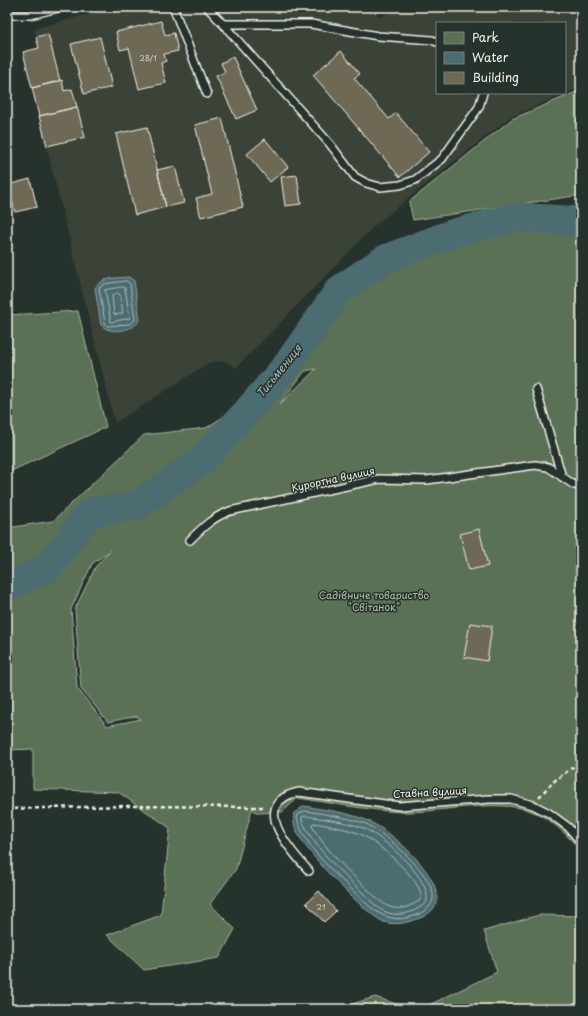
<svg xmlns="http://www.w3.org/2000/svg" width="588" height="1016" font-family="'Playpen Sans',sans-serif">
<rect width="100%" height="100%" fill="#26332d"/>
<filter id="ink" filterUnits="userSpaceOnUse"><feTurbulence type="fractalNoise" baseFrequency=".025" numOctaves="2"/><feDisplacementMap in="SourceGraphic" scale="8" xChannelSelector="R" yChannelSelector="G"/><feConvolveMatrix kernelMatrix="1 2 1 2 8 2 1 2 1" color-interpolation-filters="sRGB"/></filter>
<g filter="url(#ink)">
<path fill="#3b4339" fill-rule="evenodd" d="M114 7H372L379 17 405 7H581V87L510 117 376 224 236 368 226 361 210 362 115 423 23 52 39 48 34 29ZM437 23H565V93H437Z"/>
<path fill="#5a7156" stroke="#a7b19f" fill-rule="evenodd" d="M581 90V195L413 220 409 202 512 119Z
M581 216V851C567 835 551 818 531 811 497 798 438 813 401 812 367 810 331 803 298 798L282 812 258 813 252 809 236 869 210 904 235 929 219 958 144 970 107 935 161 915 170 828 118 792 33 789V749L7 750V528L53 521 144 435 206 428 292 372 345 297 389 264 453 240 516 226ZM316 369 279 405 305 371ZM111 550 96 566 75 609 81 689 108 722 136 716 141 719 107 726 77 688 71 609 92 564Z
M78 311 106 427 7 473V315Z
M539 915 581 916V1009H421L497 972 484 931Z
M375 997 412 1009H336Z"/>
<path fill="#4b6c71" stroke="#8fa1a1" d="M129 277 134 281 140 320C133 331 110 335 101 325L95 288C102 277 117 278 129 277Z
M304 806C325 810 347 812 366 820 389 829 439 873 437 899 437 908 428 915 420 918 408 922 397 926 384 922 370 916 334 880 323 867 313 855 289 830 294 813Z"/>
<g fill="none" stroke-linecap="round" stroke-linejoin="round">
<path stroke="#b0bcb8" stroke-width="1" d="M127 281 130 284 135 320 129 324 107 326 105 323 99 288 105 284Z
M123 287 125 288 130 318 111 322 105 290Z
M118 293 120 295 123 313 116 315 114 314 112 296Z
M305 811C325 814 345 817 364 823 383 831 437 877 433 899 432 906 425 911 419 914 384 929 369 905 345 883 326 865 304 844 297 818L298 815Z
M306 816C324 819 345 821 363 828 381 835 436 882 426 903 416 911 403 917 389 913 379 911 370 900 363 893 340 871 316 850 302 821V817Z
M314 823C329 826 348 828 362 835 377 842 425 882 421 899 413 906 400 911 390 907 381 904 373 894 366 888 346 869 326 850 312 826Z"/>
<path stroke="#4b6c71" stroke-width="29" d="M7 587 48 568 90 512 136 506 201 461 245 414 287 365 339 290 385 259 451 234 515 217 581 221"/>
</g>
<path fill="#6d6955" stroke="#f4f1e8" d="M161 21 165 35 174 33 178 51 164 54 166 61 161 63 166 83 139 89 129 48 120 50 116 32Z
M48 34 60 81 32 88 23 52 39 48 36 37Z
M100 37 112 87 84 94 71 44Z
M341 51 360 74 354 78 389 119 396 113 429 152 400 177 313 75Z
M233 57 257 110 236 119 216 76 225 72 221 63Z
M62 80 64 91 72 89 77 107 39 116 32 88Z
M77 107 85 137 47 146 39 116Z
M222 118 243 207 201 217 196 198 212 194 195 125Z
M147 127 166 207 135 215 116 134Z
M265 139 288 167 270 182 247 154Z
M175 166 184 203 166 207 157 170Z
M297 175 301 204 285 206 281 177Z
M30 179 37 207 15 212 8 185Z
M479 529 488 566 469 570 460 534Z
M470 623 492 626 487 661 464 657Z
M319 891 336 911 324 922 306 903Z"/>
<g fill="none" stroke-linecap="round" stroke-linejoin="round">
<g stroke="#f4f1e8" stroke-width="10">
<path id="lane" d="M173 7 207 94
M207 7 223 24H311L378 36 432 40 437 42
M7 15H30L62 7
M223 24 330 144 355 177 366 183 380 187 400 185 415 180 442 159 479 107 483 93
M536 389 562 477
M190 540C203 527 213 517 230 511L379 479 427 480 535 465 548 467 574 485H581
M309 871C291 851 247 803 299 792L399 806 489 799H511L533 805 549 813 568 827 581 842"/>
</g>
<path stroke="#f4f1e8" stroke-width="2.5" stroke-dasharray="4 3" stroke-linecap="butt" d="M539 797 553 782 581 761
M7 809 124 806 264 807"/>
<use href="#lane" stroke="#26332d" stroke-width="7"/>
</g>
</g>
<g text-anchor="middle" stroke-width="3" stroke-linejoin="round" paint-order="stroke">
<g font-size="8" fill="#d2cfc3">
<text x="148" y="61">28/1</text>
<text x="321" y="910">21</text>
</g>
<g font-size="10" fill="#f4f1e8" stroke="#26332d">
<text transform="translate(333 479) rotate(-12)" y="4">Курортна вулиця</text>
<text transform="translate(430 792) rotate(-3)" y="4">Ставна вулиця</text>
</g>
<g font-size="10" fill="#b6beae" stroke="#26332d">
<text x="374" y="599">Садівниче товариство<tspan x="374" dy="12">"Світанок"</tspan></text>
</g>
<g font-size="11" font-style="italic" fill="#b0bcb8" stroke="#26332d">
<text transform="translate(279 371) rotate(-51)" y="4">Тисьмениця</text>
</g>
</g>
<rect width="588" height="1016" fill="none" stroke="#26332d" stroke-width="24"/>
<rect x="12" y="12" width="564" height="992" fill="none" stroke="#f4f1e8" stroke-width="1.5" filter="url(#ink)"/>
<rect x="436" y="22" width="130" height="72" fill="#26332d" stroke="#787f78"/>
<rect x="444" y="32" width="20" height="12" fill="#5a7156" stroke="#787f78"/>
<text x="472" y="42" font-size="12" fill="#f4f1e8">Park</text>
<rect x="444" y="52" width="20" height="12" fill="#4b6c71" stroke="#787f78"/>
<text x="472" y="62" font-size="12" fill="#f4f1e8">Water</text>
<rect x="444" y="72" width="20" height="12" fill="#6d6955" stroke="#787f78"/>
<text x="472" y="82" font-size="12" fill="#f4f1e8">Building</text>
</svg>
